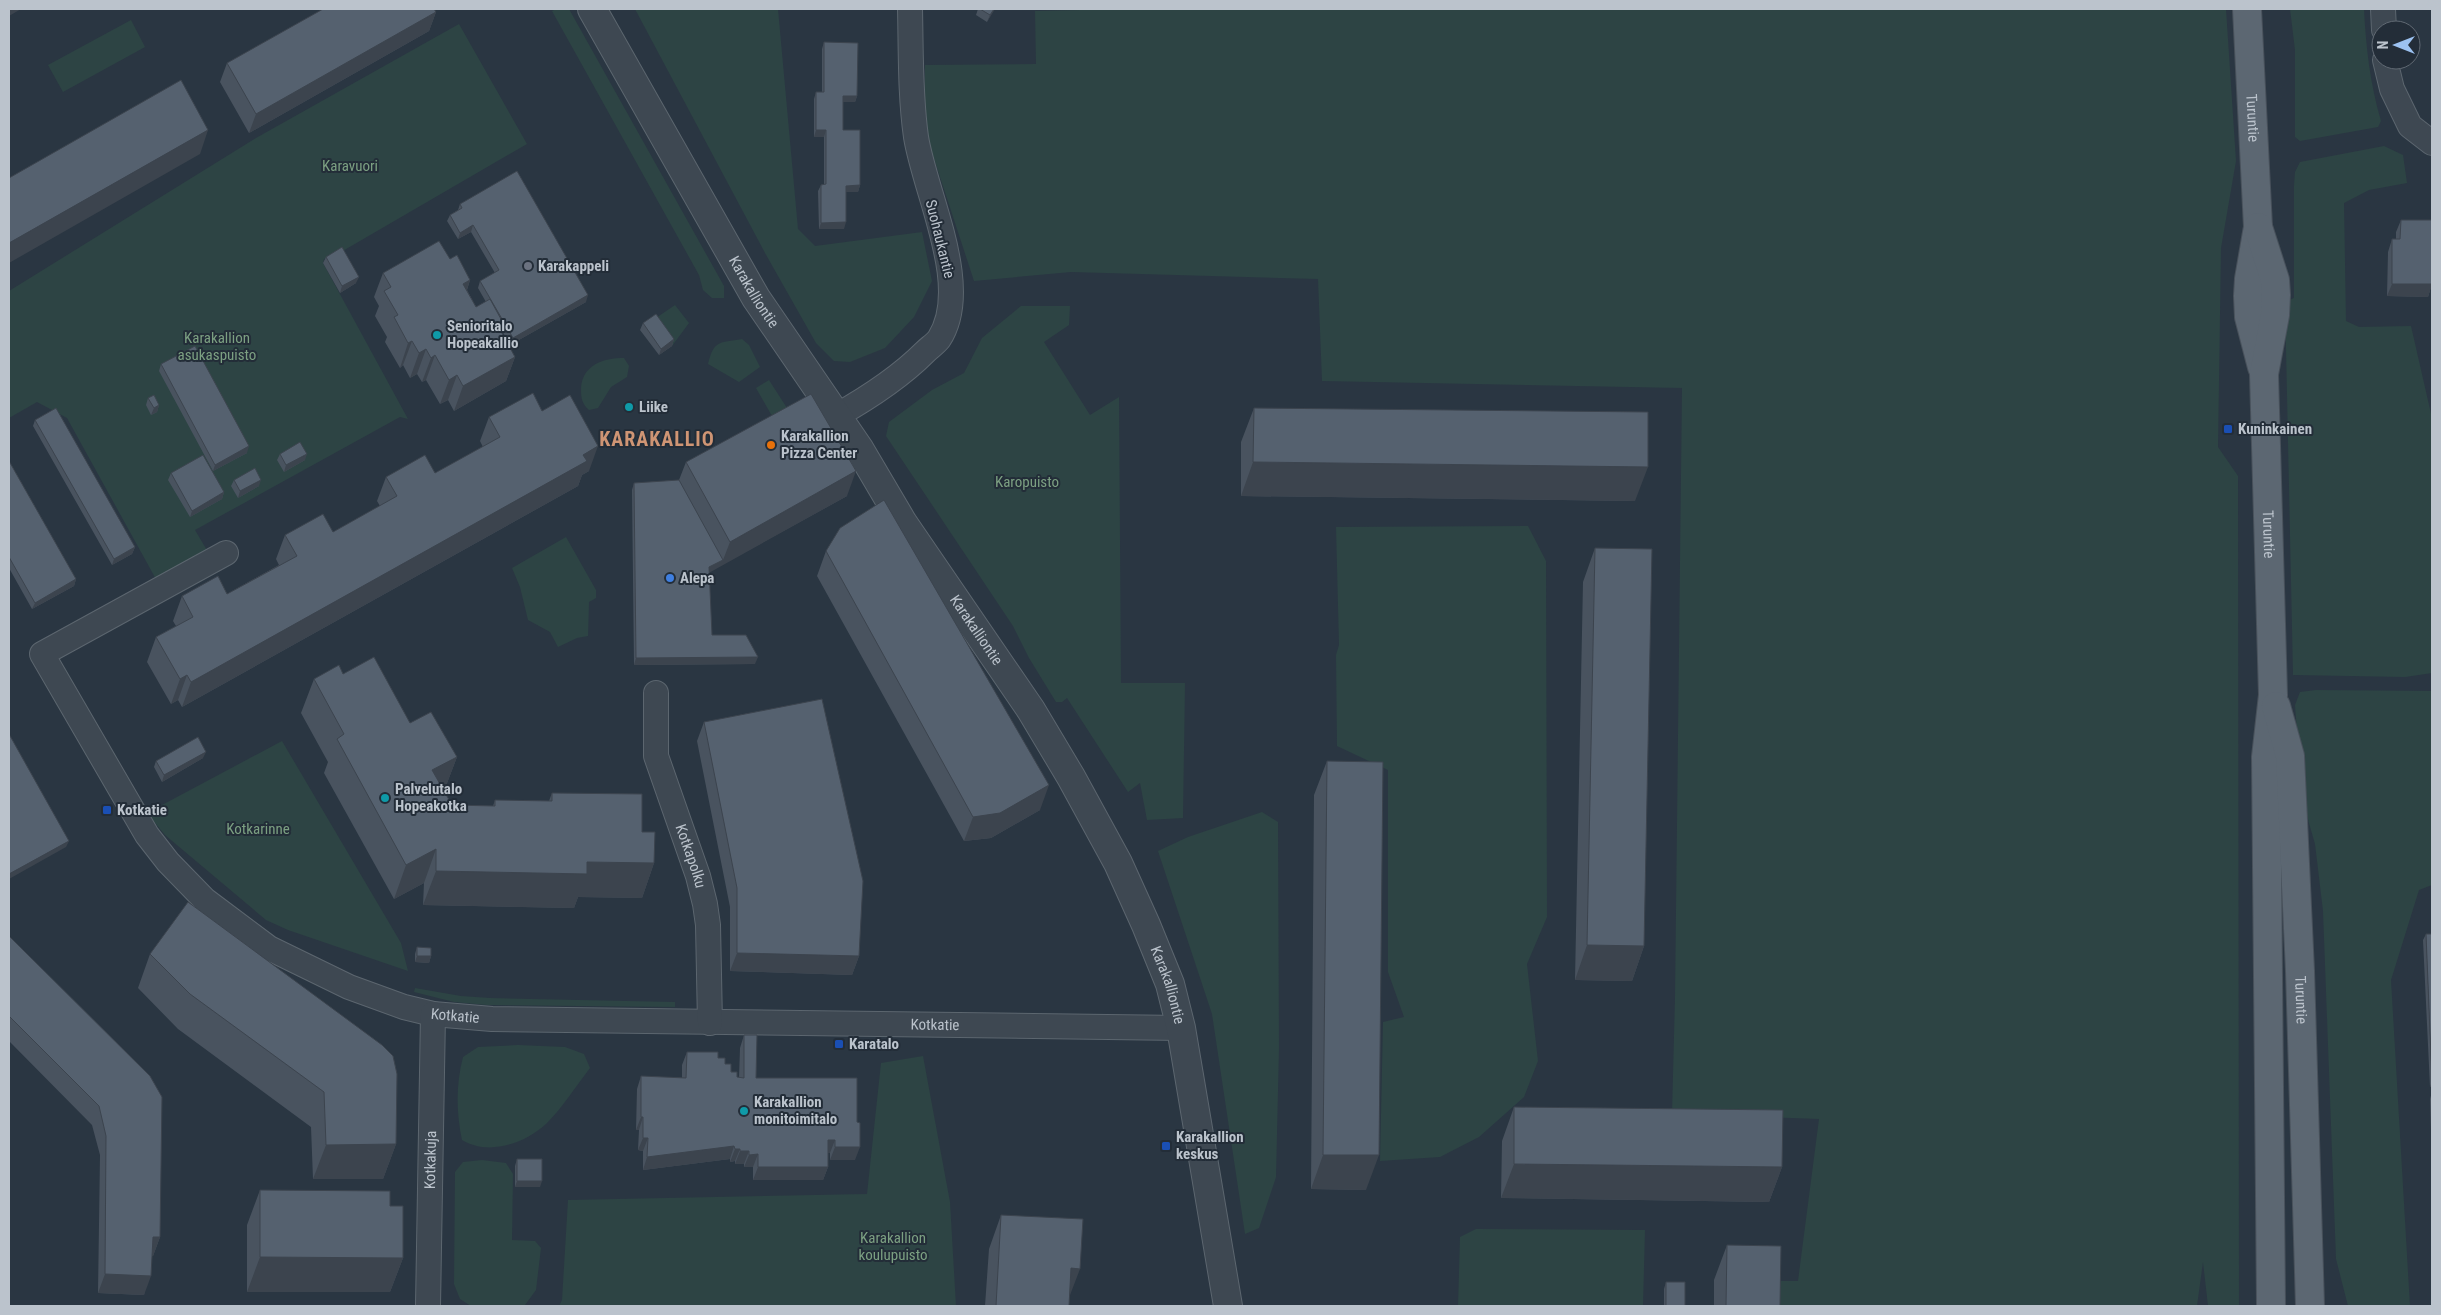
<svg xmlns="http://www.w3.org/2000/svg" width="2441" height="1315" font-family="'Roboto Condensed',sans-serif">
<rect width="100%" height="100%" fill="#2a3642"/>
<path fill="#2d4444" d="M556 9H569L724 286V298H712L703 290 699 275 552 11Z
M635 9H778L798 229 815 246 922 232 932 281 914 317 885 348 850 362 834 361 816 343 765 253Z
M1125 9H2226L2236 161 2221 248 2218 447 2238 476 2239 1306H2208L2203 1262 2197 1306H1768L1769 1281H1798L1819 1119 1672 1114 1675 997 1682 388 1322 381 1318 279 1071 272 974 281 924 128 925 65 1036 64 1035 11Z
M2290 9H2364C2366 48 2370 83 2381 121L2378 127 2300 141 2295 137V50Z
M131 20 145 47 63 92 48 65Z
M459 24 527 144 341 252 324 259 323 263 408 419 400 417 195 530 208 552 157 581 67 418 37 402 9 418V291L256 138Z
M2384 146 2403 155 2407 183 2369 190 2344 203 2346 321 2359 327 2411 326 2432 418V673L2405 677 2293 675 2285 302 2294 298V186L2295 172 2300 162Z
M675 305 689 323 672 346 653 320Z
M1021 306H1070L1069 325 1044 342 1090 415 1119 397 1121 683H1185L1183 818 1147 820 1140 783 1128 792 1067 698 1062 702H1056L1029 658 1013 626 886 436 889 422 932 390 964 373 982 338Z
M742 339 749 345 760 367 739 382 708 364C714 340 719 343 742 339Z
M624 358 629 366 627 377 611 387 598 408 589 410C582 404 581 398 581 389 582 365 603 358 624 358Z
M769 380 787 408 772 416 756 388Z
M1528 526 1546 561 1547 917 1527 964 1538 1061 1524 1097 1479 1137 1440 1157 1380 1161 1383 1022 1404 1017 1388 972V770L1337 746 1336 655 1339 645 1336 527Z
M566 537 596 590V598L589 602 588 636 577 638 558 647 550 632 528 620 520 587 512 568Z
M2316 690 2432 691V885L2419 890 2391 980 2410 1306H2348L2336 1259 2323 911 2315 844 2302 799 2295 705 2300 692Z
M282 741 401 943 408 971 288 930 266 920 165 835 147 813Z
M1262 812 1278 822 1279 1048 1276 1177 1259 1228 1245 1234 1212 1014 1158 851 1188 837Z
M415 988 461 996 490 998 675 1002V1007L487 1005 454 1002 414 992Z
M518 1045 565 1047 584 1054 590 1068C576 1086 563 1107 547 1123 525 1144 488 1156 462 1140 456 1112 456 1084 463 1057L478 1047Z
M923 1056 950 1202 956 1306H559L562 1300 568 1200 867 1194 881 1063Z
M482 1160 506 1163 513 1174 512 1240 535 1241 541 1248 536 1290 525 1305 471 1306 460 1299 454 1284 455 1172 463 1162Z
M1476 1229 1645 1230 1643 1306H1458L1460 1237Z"/>
<g fill="none" stroke-linecap="round" stroke-linejoin="round">
<g stroke="#5c666f" stroke-width="26">
<g id="minor">
<path d="M2383 9 2384 30"/>
<path d="M2385 60 2392 89 2410 126 2432 143"/>
<path d="M836 416C868 398 899 378 925 352 929 348 935 344 939 339 973 287 925 194 916 137 910 95 911 51 910 9"/>
<path id="s1" d="M226 553 42 654 147 835 168 862 205 900 269 948 349 987 404 1007 433 1014 492 1019 1181 1028"/>
<path id="s2" d="M656 693V756L698 876 705 904 708 925 710 1023"/>
<path id="s3" d="M428 1306 433 1014"/>
</g>
</g>
<g stroke="#5c666f" stroke-width="30">
<g id="tertiary">
<path id="s4" d="M592 9 756 298 860 450 903 523 1031 710 1071 777 1118 863 1146 925 1170 984 1181 1028 1228 1306"/>
</g>
</g>
<g stroke="#48515b" stroke-width="30">
<g id="primary">
<path id="s5" d="M2247 9 2258 227 2249 279 2248 296 2249 317 2262 367"/>
<path id="s6" d="M2258 227 2275 280 2276 295 2275 315 2264 374 2273 695 2266 757 2271 1306"/>
<path id="s7" d="M2276 706 2290 756 2300 971 2310 1306"/>
</g>
</g>
<use href="#minor" stroke="#3e4852" stroke-width="24"/>
<use href="#tertiary" stroke="#3e4852" stroke-width="28"/>
<use href="#primary" stroke="#5c6772" stroke-width="28"/>
</g>
<path fill="#49535f" d="M978 9H994L987 22 976 15Z
M436 12 429 31 249 133 220 82 227 63Z
M824 42 857 96 855 102H843V130L860 185 858 192H846L844 229H819L818 191 821 185 824 184V137H814V99L816 92H822V49Z
M460 204 586 302 510 345 500 327 499 329 515 357 506 381 454 411 448 400 440 404 426 380 422 382 417 374 410 378 403 365 400 368 385 342 387 337 375 316 379 306 374 297 383 273 450 259 470 280 467 290 476 307 486 302 478 288 480 281 495 273 471 232 458 239 447 221 450 215 458 210Z
M2401 220 2432 284 2428 297 2387 296 2388 252 2392 239H2396V232Z
M326 257 356 283 340 293 323 263Z
M643 323 674 339 672 346 659 355 640 330Z
M161 364 247 453 213 471 159 371Z
M148 398 159 405 157 412 151 415 146 405Z
M1254 408 1635 501 1241 496V442Z
M542 411 589 471 582 475 578 486 182 707 178 700 171 704 147 662 156 637 176 626 173 621 182 596 227 594 279 565 276 559 285 535 333 532 380 506 377 501 386 477 435 473 483 447 480 441 489 417Z
M35 420 135 547 132 554 112 565 33 426Z
M280 454 305 460 284 472 277 460Z
M9 461 76 579 74 586 32 609 9 568Z
M686 462 847 496 709 572 712 635 755 664 634 665 632 490 634 483 679 480Z
M171 473 224 492 222 499 190 517 168 480Z
M234 480 259 486 238 498 231 486Z
M1595 548 1644 946 1632 981 1575 980 1583 582Z
M826 551 1040 810 991 838 964 841 817 576Z
M343 674 457 757 444 791 452 805 493 806 495 800 549 801 552 793 642 832 654 863 642 898 578 897 574 908 423 905 424 883 394 899 324 773 328 762 301 713 314 679Z
M704 722 859 956 852 975 730 971V907L697 741Z
M203 758 162 782 154 767 156 761Z
M1327 761 1366 1190 1311 1189 1314 795Z
M2426 934 2432 1087H2430L2423 940Z
M9 936 150 1076 160 1237 153 1256H152L144 1295 98 1293 100 1155 92 1125 9 1041Z
M417 947 431 956 429 963 415 962V954Z
M150 954 396 1144 383 1179H313L311 1127 178 1029 138 988Z
M744 1035 756 1078H857L855 1160H830V1153H828V1167L823 1180H753V1167H744V1164H735V1161L730 1162V1159L643 1170V1151L638 1150 639 1130H636L637 1089 641 1076 682 1078V1065L687 1052 718 1058 737 1077 739 1078 740 1048Z
M2432 1092V1164L2430 1099Z
M1514 1107 1782 1167 1769 1202 1501 1198 1502 1141Z
M517 1159 540 1187H515V1166Z
M260 1190 390 1206 403 1258 390 1292H247V1225Z
M1001 1215 1069 1298V1306H985L989 1249Z
M1727 1245 1780 1306H1714V1280Z
M1666 1282 1685 1306H1664V1289Z"/>
<path fill="#3c444e" d="M9 9H21L9 16Z
M994 9H995L987 22 990 15Z
M436 12 429 31 249 133 256 114Z
M843 96H857L855 102H841Z
M208 130 200 154 9 263V243Z
M816 130H826L824 137H814Z
M860 185 858 192H843L846 186Z
M846 222 844 229H819L821 223Z
M473 225 471 232 458 239 460 233Z
M359 277 356 283 340 293 342 286Z
M470 280 462 304 463 284Z
M2392 284H2432L2428 297 2387 296Z
M588 295 586 302 510 345 513 338Z
M502 321 493 346 497 324Z
M674 339 672 346 659 355 661 349Z
M412 341 403 365 400 368 408 343Z
M426 349 417 374 410 378 419 353Z
M435 355 426 380 422 382 431 358Z
M515 357 506 381 454 411 463 386Z
M457 375 448 400 440 404 449 380Z
M159 405 157 412 151 415 154 408Z
M249 446 247 453 213 471 215 465Z
M598 446 589 471 582 475 578 486 182 707 191 682Z
M307 454 305 460 284 472 286 465Z
M1253 462 1648 467 1635 501 1241 496Z
M856 471 847 496 707 574 709 567 723 560 730 542Z
M261 480 259 486 238 498 240 491Z
M224 492 222 499 190 517 192 511Z
M135 547 132 554 112 565 114 559Z
M76 579 74 586 32 609 35 603Z
M758 657 755 664 634 665 636 658Z
M187 675 178 700 171 704 180 679Z
M206 752 203 758 162 782 164 775Z
M457 757 444 791 432 770Z
M1049 785 1040 810 991 838 964 841 973 817Z
M69 841 66 847 9 879V874Z
M436 849 424 883 394 899 406 865Z
M587 862 654 863 642 898 578 897 574 908 423 905 436 871Z
M1587 945 1644 946 1632 981 1575 980Z
M737 953 859 956 852 975 730 971Z
M417 956H431L429 963 415 962Z
M2432 1081V1087H2430Z
M641 1117H643L639 1130H636Z
M643 1138H648L643 1151 638 1150Z
M828 1140H835L830 1153H823Z
M396 1144 383 1179H313L326 1145Z
M734 1146 730 1159 643 1170 647 1157Z
M835 1147H860L855 1160H830Z
M735 1149H740L735 1161 730 1162Z
M740 1151H749L744 1164H735Z
M758 1154 753 1167H744L749 1155Z
M1323 1155H1379L1366 1190 1311 1189Z
M1514 1164 1782 1167 1769 1202 1501 1198Z
M758 1167H828L823 1180H753Z
M517 1181H542L540 1187H515Z
M153 1237H160L153 1256H146Z
M260 1257 403 1258 390 1292H247Z
M1071 1268 1080 1269 1067 1303Z
M105 1274 151 1276 144 1295 98 1293Z"/>
<path fill="#55616f" stroke="#3c444e" d="M323 9H434L436 12 256 114 227 63Z
M980 9H994L990 15Z
M824 42 858 43 857 96H843V130H860V185L846 186V222L821 223V185L826 184V130H816V92H824Z
M181 80 208 130 9 243V178Z
M517 171 588 295 513 338 480 281 499 270 473 225 460 233 450 215 462 208 460 204Z
M2401 220H2432V284H2392V239H2400Z
M439 241 450 259 457 255 470 280 463 284 476 307 490 299 502 321 497 324 515 357 463 386 457 375 449 380 435 355 431 358 426 349 419 353 412 341 408 343 394 317 398 315 384 291 391 287 383 273Z
M342 247 359 277 342 286 326 257Z
M656 314 674 339 661 349 643 323Z
M195 346 249 446 215 465 161 364Z
M533 393 542 411 570 395 598 446 583 455 587 461 191 682 187 675 180 679 156 637 193 617 182 596 218 576 227 594 297 556 285 535 323 514 333 532 397 496 386 477 425 455 435 473 500 437 489 417Z
M811 394 856 471 730 542 686 462Z
M154 395 159 405 154 408 148 398Z
M56 408 135 547 114 559 35 420Z
M1254 408 1648 412V467L1253 462Z
M300 442 307 454 286 465 280 454Z
M203 455 224 492 192 511 171 473Z
M9 461 76 579 35 603 9 557Z
M255 468 261 480 240 491 234 480Z
M679 480 723 560 709 567 712 635H746L758 657 636 658 634 483Z
M884 500 1049 785 1000 813 973 817 826 551 840 528Z
M1595 548 1652 549 1644 946 1587 945Z
M374 657 410 723 431 712 457 757 432 770 452 805 495 806V800L552 801V793L642 794V832H655L654 863 587 862V874L436 871V849L406 865 337 739 344 734 314 679 339 665 343 674Z
M822 699 863 881 859 956 737 953V888L704 722Z
M9 734 69 841 9 874Z
M198 737 206 752 164 775 156 761Z
M1327 761 1383 762 1379 1155H1323Z
M188 902 382 1045 393 1056 397 1074 396 1144 326 1145 324 1092 190 994 150 954Z
M2426 934H2432V1081Z
M9 936 150 1076 162 1097 160 1237H153L151 1276 105 1274 106 1136 99 1106 9 1016Z
M417 947 431 948V956H417Z
M744 1035H757L756 1078H857V1122L860 1123V1147H835V1140H828V1167H758V1154L749 1155V1151H740V1149H735L734 1146 647 1157 648 1138H643V1117H641V1076L686 1078 687 1052H718V1058H725V1064H731V1072H737V1077L744 1078Z
M1514 1107 1783 1110 1782 1167 1514 1164Z
M517 1159H542V1181H517Z
M260 1190 390 1191V1206H403V1258L260 1257Z
M1001 1215 1083 1219 1080 1269 1071 1268 1069 1306H996Z
M1727 1245 1781 1246 1780 1306H1726Z
M1666 1282H1685V1306H1666Z"/>
<circle fill="#6b7280" stroke="#232d38" stroke-width="2" cx="528" cy="266" r="5"/>
<g fill="#0f9aa8" stroke="#232d38" stroke-width="2">
<circle cx="437" cy="335" r="5"/>
<circle cx="629" cy="407" r="5"/>
<circle cx="385" cy="798" r="5"/>
<circle cx="744" cy="1111" r="5"/>
</g>
<g fill="#1a4fb4" stroke="#232d38" stroke-width="2">
<rect x="2223" y="424" width="10" height="10" rx="2.5"/>
<rect x="102" y="805" width="10" height="10" rx="2.5"/>
<rect x="834" y="1039" width="10" height="10" rx="2.5"/>
<rect x="1161" y="1141" width="10" height="10" rx="2.5"/>
</g>
<circle fill="#e8710a" stroke="#232d38" stroke-width="2" cx="771" cy="445" r="5"/>
<circle fill="#3f7fe0" stroke="#232d38" stroke-width="2" cx="670" cy="578" r="5"/>
<g text-anchor="middle" stroke-width="4" stroke-linejoin="round" paint-order="stroke">
<g font-size="15" fill="#bbc3cc" stroke="#232d38">
<text dy="5" stroke="none"><textPath href="#s5" startOffset="109">Turuntie</textPath></text>
<text transform="translate(940 239) rotate(76)" y="5">Suohaukantie</text>
<text dy="5" stroke="none"><textPath href="#s4" startOffset="326">Karakalliontie</textPath></text>
<text dy="5" stroke="none"><textPath href="#s6" startOffset="311">Turuntie</textPath></text>
<text dy="5" stroke="none"><textPath href="#s4" startOffset="731">Karakalliontie</textPath></text>
<text dy="5" stroke="none"><textPath href="#s2" startOffset="169">Kotkapolku</textPath></text>
<text dy="5" stroke="none"><textPath href="#s4" startOffset="1136">Karakalliontie</textPath></text>
<text dy="5" stroke="none"><textPath href="#s7" startOffset="296">Turuntie</textPath></text>
<text dy="5" stroke="none"><textPath href="#s1" startOffset="786">Kotkatie</textPath></text>
<text dy="5" stroke="none"><textPath href="#s1" startOffset="1266">Kotkatie</textPath></text>
<text dy="5" stroke="none"><textPath href="#s3" startOffset="146">Kotkakuja</textPath></text>
</g>
<g font-size="15" fill="#7ca082" stroke="#232d38">
<text x="350" y="171">Karavuori</text>
<text x="217" y="343">Karakallion<tspan x="217" dy="17">asukaspuisto</tspan></text>
<text x="1027" y="487">Karopuisto</text>
<text x="258" y="834">Kotkarinne</text>
<text x="893" y="1243">Karakallion<tspan x="893" dy="17">koulupuisto</tspan></text>
</g>
<g font-size="15" font-weight="bold" fill="#bbc3cc" stroke="#232d38" text-anchor="start">
<text x="538" y="271">Karakappeli</text>
<text x="447" y="331">Senioritalo<tspan x="447" dy="17">Hopeakallio</tspan></text>
<text x="639" y="412">Liike</text>
<text x="2238" y="434">Kuninkainen</text>
<text x="781" y="441">Karakallion<tspan x="781" dy="17">Pizza Center</tspan></text>
<text x="680" y="583">Alepa</text>
<text x="395" y="794">Palvelutalo<tspan x="395" dy="17">Hopeakotka</tspan></text>
<text x="117" y="815">Kotkatie</text>
<text x="849" y="1049">Karatalo</text>
<text x="754" y="1107">Karakallion<tspan x="754" dy="17">monitoimitalo</tspan></text>
<text x="1176" y="1142">Karakallion<tspan x="1176" dy="17">keskus</tspan></text>
</g>
<g font-size="20" font-weight="bold" letter-spacing="1" fill="#cf9574" stroke="#232d38">
<text x="657" y="446">KARAKALLIO</text>
</g>
</g>
<rect width="2441" height="1315" fill="none" stroke="#bbc3cc" stroke-width="20"/>
<g transform="translate(2396 45) rotate(270)"><circle r="24" fill="#232d38" stroke="#606973"/>
<path d="M0-4L9 19L0 12L-9 19Z" fill="#9cc2f1"/>
<text y="-8" font-size="14" font-weight="bold" text-anchor="middle" fill="#bbc3cc">N</text>
</g>
</svg>
